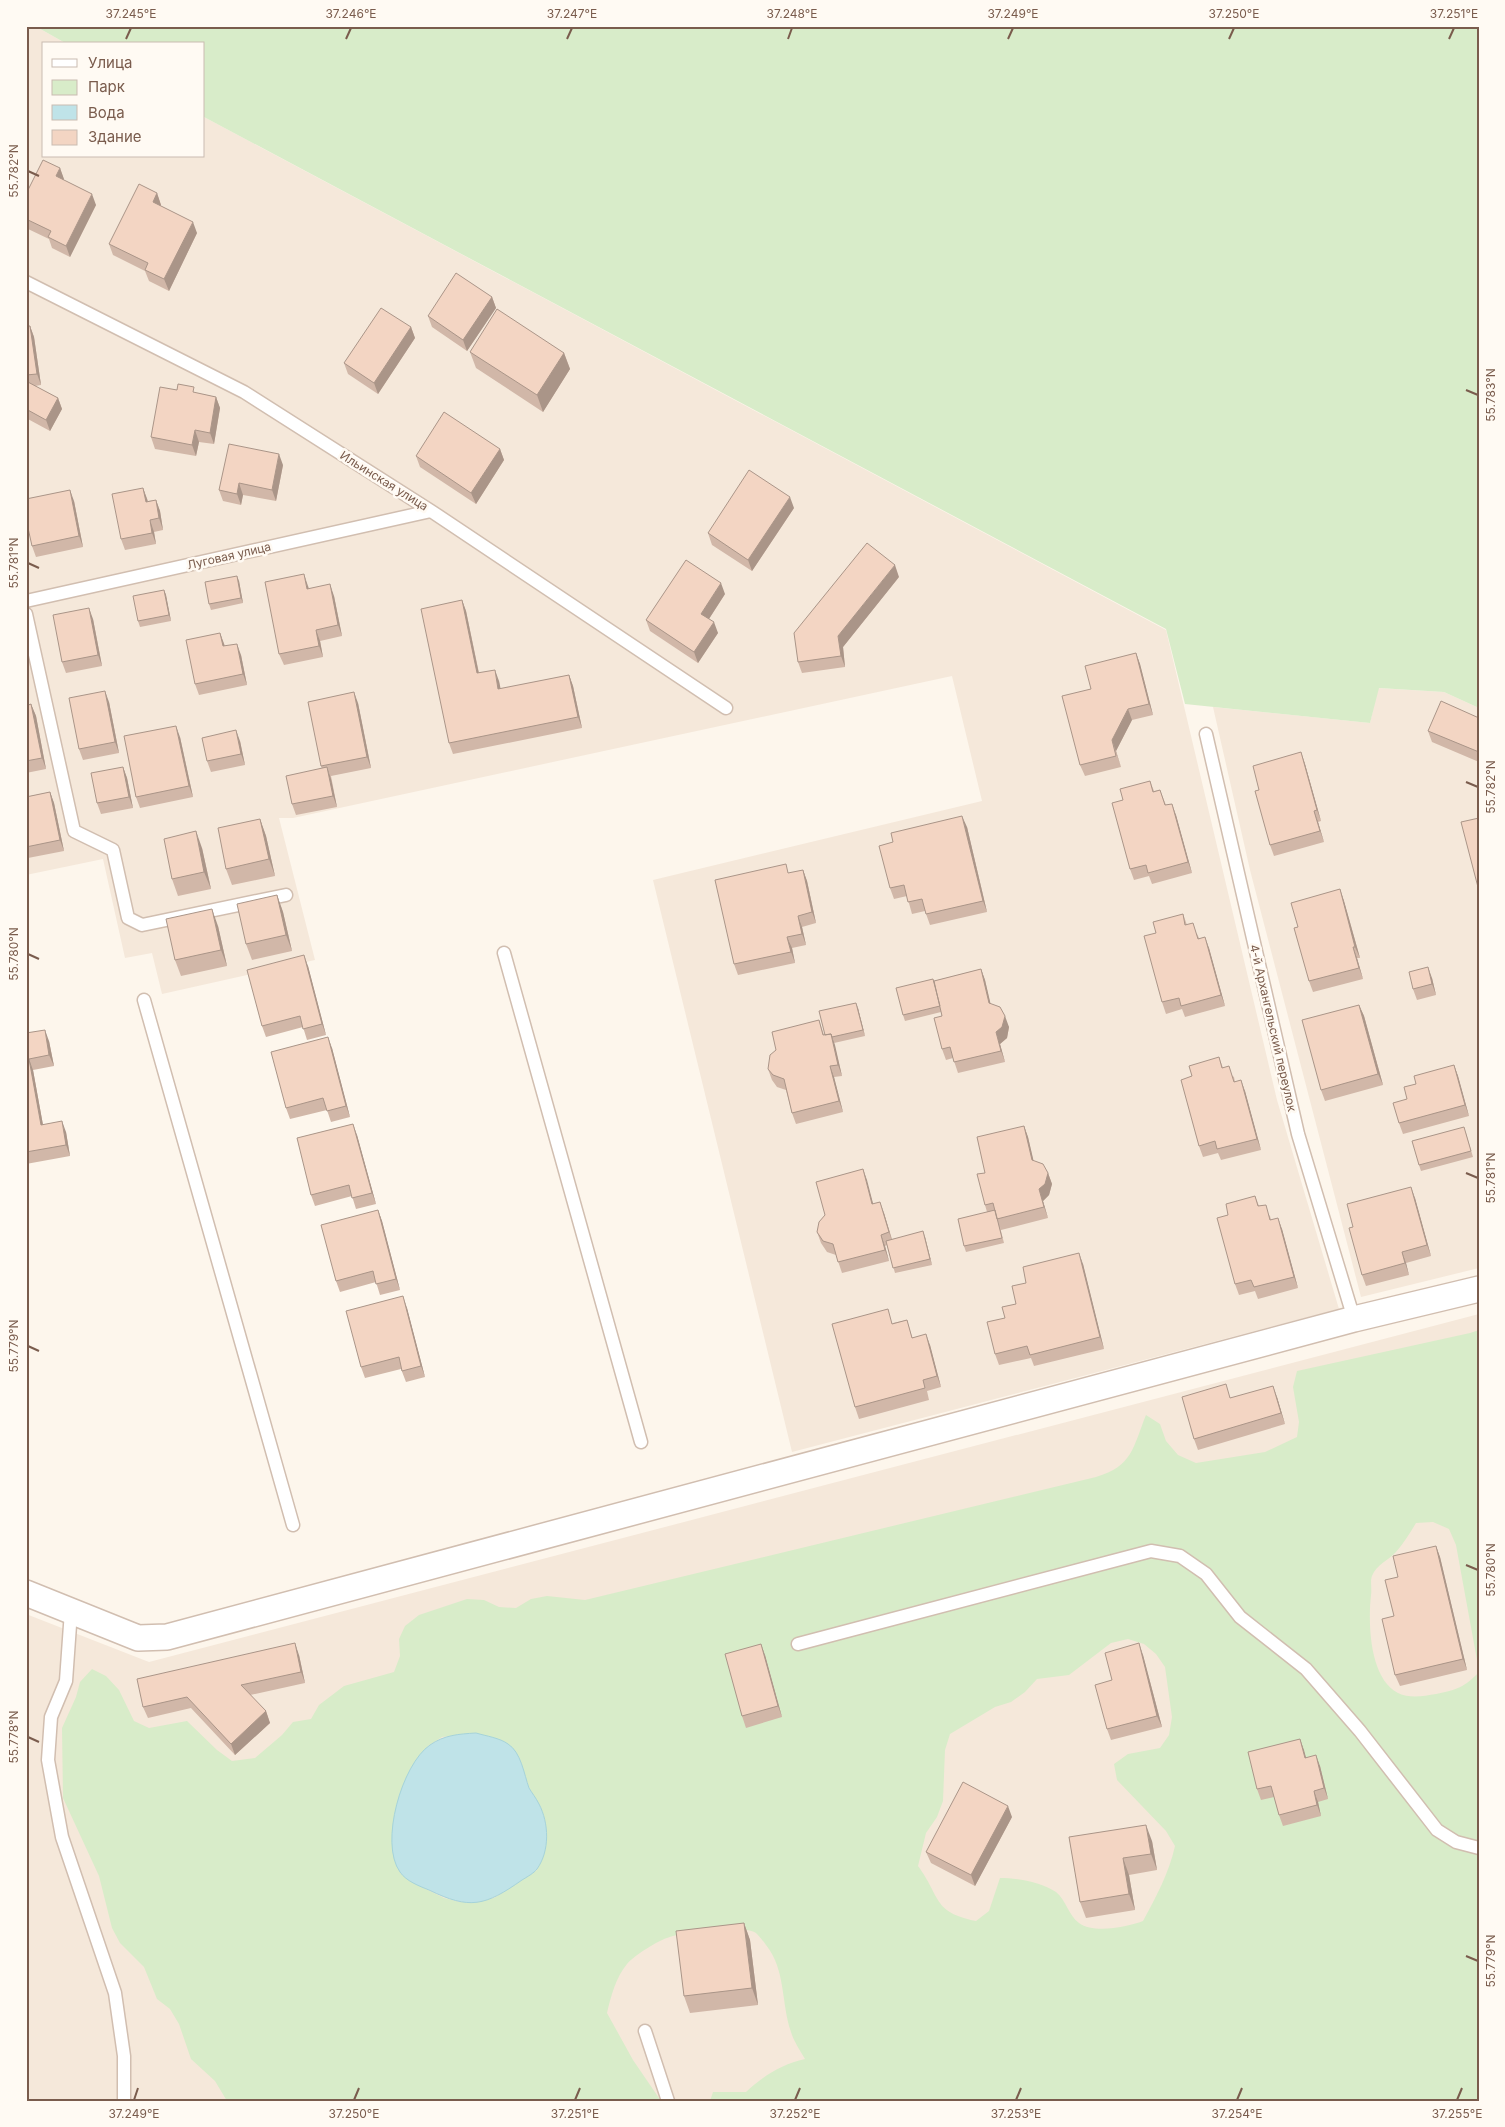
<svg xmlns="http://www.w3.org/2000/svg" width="1505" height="2127" font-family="Inter,sans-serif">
<rect width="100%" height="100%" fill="#fdf6ec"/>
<path fill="#f5e8da" d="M26 26H35L67 44H44V156H204V117L1166 630 1277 1100 1339 1309 792 1452 653 880 982 801 952 676 293 818H279L315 960 162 994 152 953 125 958 103 859 26 875Z
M1378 688 1444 692 1479 708V1268L1361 1297 1250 870 1213 707 1370 723Z
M1479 1314V2101H26V1614L149 1662Z"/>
<path fill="#d8ecc9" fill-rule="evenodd" d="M35 26H1479V708L1444 692 1379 688 1370 723 1185 704 1166 629 204 117V44H67Z
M1479 1330V1671L1456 1545 1449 1529 1433 1522 1416 1523C1410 1533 1404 1543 1396 1552 1389 1560 1377 1564 1372 1576 1370 1581 1372 1589 1371 1595 1368 1622 1369 1678 1398 1693 1410 1699 1424 1696 1436 1694 1456 1690 1465 1687 1479 1672V2101H710L713 2092H746C763 2076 782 2064 805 2059 800 2050 794 2042 791 2032 781 2003 786 1970 766 1945 763 1941 759 1936 756 1933 744 1925 688 1932 673 1936 660 1939 636 1954 627 1964 616 1977 611 1996 607 2013L633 2060 661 2101H227L215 2081 191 2059 179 2024 170 2009 157 1999 144 1967 120 1943 112 1928 99 1876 63 1798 62 1728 76 1697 80 1682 92 1669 106 1676 119 1690 134 1721 149 1728 187 1721 217 1750 232 1761 255 1758 282 1735 293 1722 311 1719 319 1705 344 1686 394 1672 400 1656 399 1639 405 1626 419 1615 467 1599 484 1600 499 1607 516 1608 531 1599 547 1596 585 1600 1096 1477C1133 1466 1133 1447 1146 1415L1160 1424 1166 1441 1178 1455 1196 1463 1265 1452 1297 1437 1299 1422 1293 1387 1297 1371 1470 1333ZM1128 1639 1144 1644 1156 1654 1165 1667 1172 1717 1169 1735 1160 1748 1128 1754 1114 1764 1117 1780 1166 1831 1175 1846C1169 1873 1156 1897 1143 1921 1127 1927 1094 1934 1079 1923 1069 1916 1066 1900 1056 1892 1041 1882 1018 1878 1000 1878L989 1911 976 1921C932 1912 941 1897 918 1866L926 1833 937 1817 943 1801 945 1750 950 1734 995 1707 1011 1702 1025 1692 1037 1679 1069 1675 1111 1643ZM476 1733 519 1758 530 1790 539 1804 545 1821 547 1837 537 1870 494 1898 460 1902 444 1898 414 1883 400 1873 428 1746 442 1737Z"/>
<path fill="#bfe3e8" stroke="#a5d3da" d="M476 1733C486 1736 500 1738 508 1744 521 1752 524 1774 529 1788 532 1793 536 1798 539 1804 549 1823 550 1851 537 1869 534 1873 527 1877 522 1880 485 1906 470 1910 429 1890 419 1886 406 1881 400 1872 379 1843 402 1764 430 1745 444 1735 459 1734 476 1733Z"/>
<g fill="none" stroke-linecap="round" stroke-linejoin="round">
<g stroke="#d1beb0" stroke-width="15">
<path id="lane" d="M26 282 244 392 431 511 726 708
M26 601 431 511
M26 614 74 831 113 850 128 918 142 925 286 895
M1206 734 1298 1134 1354 1319
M504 953 641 1442
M144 1000 293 1525
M71 1611 66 1681 51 1717 48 1760 62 1837 115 1993 124 2056V2101
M798 1644 1151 1551 1180 1556 1206 1574 1240 1617 1306 1669 1360 1731 1437 1830 1456 1842 1479 1848
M645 2031 668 2101"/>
</g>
<g stroke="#d1beb0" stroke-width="28">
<path id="street" d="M26 1593 138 1638 167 1637 1354 1319 1479 1289"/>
</g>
<use href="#lane" stroke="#fff" stroke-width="12"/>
<use href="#street" stroke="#fff" stroke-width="25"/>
</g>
<path fill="#d1b7a8" d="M60 168 64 180 96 205 70 257 52 248 49 239 26 228V194Z
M157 193 161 205V206L197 233 169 291 149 281 145 271 113 255 109 244Z
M492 297 496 308 467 351 432 327 428 316Z
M26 326H30L34 337 41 385 35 386 58 398 62 409 50 431 26 418Z
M411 327 415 338 378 394 348 374 344 363Z
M470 352 564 353 570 369 543 412 476 368Z
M196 393 216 397 220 408 214 444 199 442 196 456 155 449 151 437Z
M500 449 504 460 476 504 420 467 416 456Z
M283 465 276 501 243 495 241 505 223 501 219 490Z
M143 488 148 501 156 500 160 511 163 530 154 532 156 544 125 550 121 539Z
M74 501 83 547 36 557 32 546Z
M794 508 752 571 712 545 708 533Z
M899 577 843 647 845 667 802 673 798 662Z
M239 581 243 603 211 610 209 604Z
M308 586 309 589 334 596 342 636 320 641 323 657 284 665 279 654Z
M164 590 166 595 171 621 140 627 138 621Z
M725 594 709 619 718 633 698 663 650 631 646 620Z
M462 600 466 611 479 673 499 681 500 689 569 675 573 686 582 728 453 754 449 743Z
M93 619 102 666 66 673 62 662Z
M220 633 225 646 241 655 247 685 199 695 195 684Z
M1136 653 1140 664 1153 715 1132 720 1116 751 1121 767 1085 776 1080 765 1091 689Z
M109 702 119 753 83 760 79 749Z
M358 703 371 768 331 776 337 807 296 815 292 804 322 769 321 766Z
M31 704 36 716 46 769 26 773V706Z
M1479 718V762L1432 742 1428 731Z
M180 737 193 797 140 808 136 797Z
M240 741 245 765 211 772 207 761Z
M1301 752 1305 764 1321 821 1318 822 1324 842 1274 856 1270 845 1259 790Z
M123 767 127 778 133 808 101 814 97 803Z
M1150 781 1154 791 1160 790 1166 805 1176 815 1192 873 1152 884 1149 876 1134 880 1130 869 1123 800Z
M50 792 54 803 64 851 28 858 26 854V797Z
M260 819 266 836 275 876 232 885 226 869Z
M967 827 987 912 930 925 925 911 912 914 907 896 894 899 890 888Z
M202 848 211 889 178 896 172 879Z
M803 870 807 881 816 923 802 927 806 945 792 948 795 963 738 975 734 964 790 873Z
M1340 889 1344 901 1360 958H1357L1363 979 1313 992 1309 981 1298 927Z
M277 895 283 912 292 951 252 960 246 944Z
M1183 914 1187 925 1197 934 1199 938 1209 948 1225 1006 1185 1017 1182 1009 1166 1014 1162 1002 1156 933Z
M218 926 227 966 181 976 175 960Z
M308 966 326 1035 307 1040 303 1027 266 1037 262 1026Z
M981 969 985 980 990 1003 1009 1027 1007 1038 1000 1044 1005 1062 958 1073 953 1058 946 1060 942 1049V1016L941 1012 905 1021 903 1015 934 981Z
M1432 978 1436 995 1417 1000 1413 989Z
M1359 1005 1364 1016 1383 1085 1325 1101 1321 1090Z
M858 1008 865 1036 834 1043 842 1076 834 1077 843 1112 796 1124 792 1113 786 1090 777 1087 772 1080 768 1069 819 1020 824 1035Z
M26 1033 49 1041 54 1066 33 1070 43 1125 66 1132 70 1156 26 1164Z
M332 1048 350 1117 331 1122 327 1110 290 1119 286 1108Z
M1219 1057 1223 1068 1234 1077 1235 1082 1245 1091 1261 1150 1221 1160 1218 1153 1203 1157 1199 1146 1192 1076Z
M1454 1065 1458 1076 1469 1116 1403 1134 1399 1123 1407 1099 1416 1084Z
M1024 1126 1028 1137 1033 1160 1048 1173 1052 1184 1049 1195 1043 1201 1048 1218 1001 1230 1000 1227 1004 1243 966 1252 964 1246 987 1212 985 1205V1173Z
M1466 1133 1473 1157 1421 1171 1419 1165Z
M357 1135 376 1204 356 1209 352 1196 315 1206 311 1195Z
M863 1169 873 1204 884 1213 892 1239 925 1237 932 1265 895 1273 887 1245 885 1246 889 1261 842 1273 836 1255 827 1252 821 1243 817 1232 825 1215Z
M1255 1196 1259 1206 1270 1216 1271 1220 1282 1229 1298 1288 1258 1299 1255 1291 1239 1295 1235 1284 1228 1215Z
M1415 1198 1431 1256 1406 1263 1409 1275 1366 1286 1362 1275 1353 1227Z
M378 1210 382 1221 400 1290 380 1295 376 1282 340 1292 336 1281Z
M1083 1264 1104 1349 1034 1366 1031 1358 999 1365 995 1354 1005 1318 1016 1304 1026 1283Z
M407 1308 425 1377 406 1382 401 1369 365 1378 361 1367Z
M907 1320 912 1337 930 1345 941 1387 927 1391 929 1400 859 1419 855 1407 893 1323Z
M1277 1397 1285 1424 1198 1450 1194 1439 1231 1398Z
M1436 1546 1440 1557 1467 1670 1400 1686 1395 1675 1394 1616 1398 1577Z
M299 1655 305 1683 250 1695 266 1711 270 1723 235 1755 191 1708 148 1718 143 1707Z
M765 1655 782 1717 746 1728 742 1716Z
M1143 1655 1162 1727 1111 1740 1107 1729 1112 1680Z
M1300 1739 1306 1758 1320 1766 1328 1799 1318 1802 1321 1816 1283 1826 1279 1815 1274 1797 1261 1800 1257 1789Z
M1012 1817 975 1886 931 1863 926 1852Z
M1069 1837 1152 1841 1157 1870 1129 1875 1135 1910 1086 1918 1080 1902Z
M744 1923 750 1940 758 2005 690 2013 684 1996Z"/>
<path fill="#aa9588" d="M60 168 64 179 60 187 56 176Z
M157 193 161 205 157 213 153 202Z
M92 194 96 205 70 257 66 246Z
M193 222 197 233 169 291 164 279Z
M492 297 496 308 467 351 463 340Z
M30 326 34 337 41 385 37 374Z
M411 327 415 338 378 394 374 383Z
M564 353 570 369 543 412 537 395Z
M216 397 220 408 214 444 210 433Z
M58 398 62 409 50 431 46 420Z
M195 430 199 442 196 456 192 445Z
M500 449 504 460 476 504 471 493Z
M279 454 283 465 276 501 272 490Z
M239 483 243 495 241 505 237 494Z
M143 488 147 499 150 513 146 502Z
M70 490 74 501 83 547 79 536Z
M790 497 794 508 752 571 748 560Z
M156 500 160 511 163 530 159 518Z
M150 520 154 532 156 544 152 533Z
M895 565 899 577 843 647 845 667 841 656 838 636Z
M304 574 308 586 311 600 307 589Z
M237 576 239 581 243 603 241 598Z
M721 583 725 594 705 625 701 614Z
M330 584 334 596 342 636 338 625Z
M164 590 166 595 171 621 169 615Z
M462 600 466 611 481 684 477 673Z
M89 608 93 619 102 666 98 655Z
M714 622 718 633 698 663 694 652Z
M316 630 320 641 323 657 319 646Z
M220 633 224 644 227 658 223 646Z
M237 644 241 655 247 685 243 674Z
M1136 653 1140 664 1153 715 1149 704Z
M495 670 499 681 503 700 498 689Z
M569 675 573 686 582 728 578 717Z
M105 691 109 702 119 753 115 742Z
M354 692 358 703 371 768 367 757Z
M31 704 36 716 46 769 42 758Z
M1128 709 1132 720 1116 751 1121 767 1112 740Z
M176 726 180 737 193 797 189 786Z
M236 730 240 741 245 765 241 754Z
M1301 752 1305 764 1321 821 1317 810Z
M123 767 127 778 133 808 129 797Z
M327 767 331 779 337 807 333 796Z
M50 792 54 803 64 851 60 840Z
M1172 804 1176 815 1192 873 1188 862Z
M1314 811 1318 822 1324 842 1320 831Z
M962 816 967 827 987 912 983 901Z
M260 819 266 836 275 876 269 859Z
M196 831 202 848 211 889 204 872Z
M803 870 807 881 816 923 812 912Z
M1340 889 1344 901 1360 958 1355 947Z
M277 895 283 912 292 951 286 935Z
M212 909 218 926 227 966 221 950Z
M798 916 802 927 806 945 802 934Z
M787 937 792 948 795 963 791 952Z
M1205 937 1209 948 1225 1006 1221 995Z
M1353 947 1357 958 1363 979 1359 968Z
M304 955 308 966 326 1035 322 1024Z
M1428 967 1432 978 1436 995 1432 984Z
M981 969 985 980 993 1014 989 1003Z
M856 1003 858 1008 865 1036 863 1030Z
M1359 1005 1364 1016 1383 1085 1378 1074Z
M1005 1016 1009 1027 1007 1038 1000 1044 1005 1062 1001 1051 996 1032Z
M45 1030 49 1041 54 1066 49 1055Z
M831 1034 835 1045 842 1076 838 1065Z
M328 1037 332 1048 350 1117 346 1106Z
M29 1059 33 1070 45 1136 41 1125Z
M1454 1065 1458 1076 1469 1116 1465 1105Z
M830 1066 834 1077 843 1112 839 1101Z
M1241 1080 1245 1091 1261 1150 1257 1139Z
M62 1121 66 1132 70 1156 66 1145Z
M353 1124 357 1135 376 1204 372 1193Z
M1024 1126 1028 1137 1036 1171 1032 1160Z
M863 1169 867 1180 876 1215 872 1204Z
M1048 1173 1052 1184 1049 1195 1043 1201 1048 1218 1044 1207 1039 1189Z
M1411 1187 1415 1198 1431 1256 1427 1245Z
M880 1202 884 1213 893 1244 889 1232Z
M378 1210 382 1221 400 1290 396 1279Z
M1278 1218 1282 1229 1298 1288 1294 1277Z
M923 1231 925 1237 932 1265 930 1259Z
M881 1235 885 1246 889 1261 885 1250Z
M1402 1252 1406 1263 1409 1275 1405 1263Z
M1079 1253 1083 1264 1104 1349 1100 1337Z
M403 1296 407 1308 425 1377 421 1366Z
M926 1334 930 1345 941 1387 937 1376Z
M1273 1386 1277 1397 1285 1424 1281 1413Z
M1436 1546 1440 1557 1467 1670 1463 1659Z
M295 1643 299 1655 305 1683 301 1672Z
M1139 1643 1143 1655 1162 1727 1157 1716Z
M761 1644 765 1655 782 1717 778 1706Z
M266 1711 270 1723 235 1755 231 1744Z
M1300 1739 1304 1750 1309 1769 1305 1758Z
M1316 1755 1320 1766 1328 1799 1324 1788Z
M1314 1791 1318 1802 1321 1816 1317 1805Z
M1008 1806 1012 1817 975 1886 971 1875Z
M1146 1825 1152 1841 1157 1870 1151 1854Z
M1123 1858 1129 1875 1135 1910 1129 1894Z
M744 1923 750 1940 758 2005 752 1988Z"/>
<path fill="#f3d5c3" stroke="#aa9588" d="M43 160 60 168 56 176 92 194 66 246 48 237 51 231 26 219V194Z
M139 184 157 193 153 202 193 222 164 279 145 270 148 263 109 244Z
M456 273 492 297 463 340 428 316Z
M381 308 411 327 374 383 344 363Z
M497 309 564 353 537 395 470 352Z
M26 326H30L37 374 26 375Z
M26 381 58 398 46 420 26 409Z
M178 384 194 387 193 392 216 397 210 433 195 430 192 445 151 437 160 387 177 390Z
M444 412 500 449 471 493 416 456Z
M229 444 279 454 272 490 239 483 237 494 219 490Z
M749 470 790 497 748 560 708 533Z
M143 488 146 502 156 500 159 518 150 520 152 533 121 539 112 494Z
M70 490 79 536 32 546 26 519V499Z
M867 543 895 565 838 636 841 656 798 662 794 633Z
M686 560 721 583 701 614 714 622 694 652 646 620Z
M304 574 307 589 330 584 338 625 316 630 319 646 279 654 265 582Z
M237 576 241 598 209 604 205 582Z
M164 590 169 615 138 621 133 596Z
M462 600 477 673 495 670 498 689 569 675 578 717 449 743 421 609Z
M89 608 98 655 62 662 53 615Z
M220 633 223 646 237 644 243 674 195 684 186 640Z
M1136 653 1149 704 1128 709 1112 740 1116 756 1080 765 1062 696 1091 689 1085 666Z
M105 691 115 742 79 749 69 698Z
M354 692 367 757 321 766 308 702Z
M1441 701 1479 718V752L1428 731Z
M31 704 42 758 26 761V706Z
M176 726 189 786 136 797 124 736Z
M236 730 241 754 207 761 202 738Z
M1301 752 1317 810 1314 811 1320 831 1270 845 1255 791 1259 790 1253 766Z
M123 767 129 797 97 803 91 773Z
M327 767 333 796 292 804 286 776Z
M1150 781 1153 792 1160 790 1165 805 1172 804 1188 862 1148 873 1146 865 1130 869 1112 803 1123 800 1120 789Z
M50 792 60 840 26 847V797Z
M962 816 983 901 926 914 922 899 908 902 904 885 890 888 879 846 893 842 891 833Z
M1479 818V891L1461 822Z
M260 819 269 859 226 869 218 828Z
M196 831 204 872 172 879 164 839Z
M786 864 788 873 803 870 812 912 798 916 802 934 787 937 791 952 734 964 715 880Z
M1340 889 1355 947H1353L1359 968 1309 981 1294 928 1298 927 1291 903Z
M277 895 286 935 246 944 237 904Z
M212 909 221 950 175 960 166 919Z
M1183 914 1185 925 1193 923 1198 939 1205 937 1221 995 1181 1006 1179 998 1162 1002 1144 936 1156 933 1153 922Z
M304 955 322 1024 303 1029 300 1016 262 1026 247 970Z
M1428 967 1432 984 1413 989 1409 972Z
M981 969 989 1003 1000 1007 1005 1016 1002 1027 996 1032 1001 1051 954 1062 950 1047 942 1049 934 1018 942 1016 934 981Z
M933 979 940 1006 903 1015 896 988Z
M856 1003 863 1030 832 1037 831 1034 825 1035 819 1011Z
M1359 1005 1378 1074 1321 1090 1302 1020Z
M819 1020 823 1035 831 1034 838 1065 830 1066 839 1101 792 1113 784 1079 773 1075 768 1069 770 1055 776 1050 772 1032Z
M45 1030 49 1055 29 1059 41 1125 62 1121 66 1145 26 1152V1033Z
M328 1037 346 1106 327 1111 323 1098 286 1108 271 1052Z
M1219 1057 1222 1068 1229 1066 1234 1082 1241 1080 1257 1139 1217 1149 1215 1141 1199 1146 1181 1080 1192 1076 1189 1066Z
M1454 1065 1465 1105 1399 1123 1393 1103 1407 1099 1404 1087 1416 1084 1414 1076Z
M353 1124 372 1193 352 1198 349 1185 311 1195 297 1138Z
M1024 1126 1032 1160 1043 1164 1048 1173 1045 1184 1039 1189 1044 1207 997 1219 993 1203 985 1205 977 1174 985 1173 977 1137Z
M1464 1127 1471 1151 1419 1165 1412 1141Z
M863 1169 872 1204 880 1202 889 1232 881 1235 885 1250 838 1262 833 1244 823 1241 817 1232 819 1222 825 1215 816 1182Z
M1411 1187 1427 1245 1402 1252 1405 1263 1362 1275 1349 1228 1353 1227 1347 1204Z
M1255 1196 1258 1206 1266 1205 1270 1220 1278 1218 1294 1277 1254 1287 1251 1280 1235 1284 1217 1218 1228 1215 1226 1204Z
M378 1210 396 1279 376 1284 373 1271 336 1281 321 1225Z
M995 1210 1002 1238 964 1246 958 1219Z
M923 1231 930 1259 893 1268 886 1241Z
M1079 1253 1100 1337 1030 1355 1027 1346 995 1354 987 1322 1005 1318 1002 1307 1016 1304 1012 1286 1026 1283 1023 1267Z
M403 1296 421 1366 402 1371 399 1357 361 1367 346 1311Z
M888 1309 892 1324 907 1320 912 1338 926 1334 937 1376 923 1380 925 1388 855 1407 832 1324Z
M1226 1384 1230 1398 1273 1386 1281 1413 1194 1439 1182 1397Z
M1436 1546 1463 1659 1395 1675 1382 1619 1394 1616 1385 1580 1398 1577 1393 1556Z
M295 1643 301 1672 241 1685 266 1711 231 1744 187 1697 143 1707 137 1679Z
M1139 1643 1157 1716 1107 1729 1095 1685 1112 1680 1105 1653Z
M761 1644 778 1706 742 1716 725 1654Z
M1300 1739 1305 1758 1316 1755 1324 1788 1314 1791 1317 1805 1279 1815 1271 1786 1257 1789 1248 1752Z
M963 1782 1008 1806 971 1875 926 1852Z
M1146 1825 1151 1854 1123 1858 1129 1894 1080 1902 1069 1837Z
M744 1923 752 1988 684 1996 676 1931Z"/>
<path fill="none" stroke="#7a5c4d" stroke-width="2" d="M126 39 131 28M346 39 351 28M567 39 572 28M788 39 792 28M1008 39 1013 28M1229 39 1234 28M1449 39 1454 28M28 171 39 176M1466 390 1478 395M28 563 39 568M1466 782 1478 787M28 954 39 959M1466 1173 1478 1178M28 1346 39 1351M1466 1565 1478 1570M28 1737 39 1742M1466 1956 1478 1961M134 2100 138 2088M354 2100 359 2088M575 2100 580 2088M795 2100 800 2088M1016 2100 1021 2088M1237 2100 1242 2088M1457 2100 1462 2088"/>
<g text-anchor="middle" stroke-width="5" stroke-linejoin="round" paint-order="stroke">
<g font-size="12" fill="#7a5c4d" stroke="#fffaf3">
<text transform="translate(384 481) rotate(32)" y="4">Ильинская улица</text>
<text transform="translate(229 556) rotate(-13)" y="4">Луговая улица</text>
<text transform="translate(1273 1028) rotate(77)" y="4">4-й Архангельский переулок</text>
</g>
</g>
<rect width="1505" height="2127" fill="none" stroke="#fffaf3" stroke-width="55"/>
<rect x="42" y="42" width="162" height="115" fill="#fffaf3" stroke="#cabbb1"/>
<rect x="52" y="59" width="25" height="8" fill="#ffffff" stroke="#cabbb1"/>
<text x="88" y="68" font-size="15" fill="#7a5c4d">Улица</text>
<rect x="52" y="80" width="25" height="15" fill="#d8ecc9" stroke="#cabbb1"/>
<text x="88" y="92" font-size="15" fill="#7a5c4d">Парк</text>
<rect x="52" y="105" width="25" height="15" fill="#bfe3e8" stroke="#cabbb1"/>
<text x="88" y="118" font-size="15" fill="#7a5c4d">Вода</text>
<rect x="52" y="130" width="25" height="15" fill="#f3d5c3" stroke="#cabbb1"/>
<text x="88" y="142" font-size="15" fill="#7a5c4d">Здание</text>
<rect x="28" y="28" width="1450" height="2072" fill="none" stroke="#7a5c4d" stroke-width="2"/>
<g font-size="12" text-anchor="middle" fill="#7a5c4d">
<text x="131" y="18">37.245°E</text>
<text x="351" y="18">37.246°E</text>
<text x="572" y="18">37.247°E</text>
<text x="792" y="18">37.248°E</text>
<text x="1013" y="18">37.249°E</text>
<text x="1234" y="18">37.250°E</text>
<text x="1454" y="18">37.251°E</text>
<text transform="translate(14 171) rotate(-90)" y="4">55.782°N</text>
<text transform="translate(1491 395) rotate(-90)" y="4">55.783°N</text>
<text transform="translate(14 563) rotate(-90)" y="4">55.781°N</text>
<text transform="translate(1491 787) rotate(-90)" y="4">55.782°N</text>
<text transform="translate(14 954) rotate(-90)" y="4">55.780°N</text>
<text transform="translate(1491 1178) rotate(-90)" y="4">55.781°N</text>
<text transform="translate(14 1346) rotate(-90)" y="4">55.779°N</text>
<text transform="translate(1491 1570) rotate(-90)" y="4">55.780°N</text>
<text transform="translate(14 1737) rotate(-90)" y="4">55.778°N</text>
<text transform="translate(1491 1961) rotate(-90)" y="4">55.779°N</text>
<text x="134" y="2118">37.249°E</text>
<text x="354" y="2118">37.250°E</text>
<text x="575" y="2118">37.251°E</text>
<text x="795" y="2118">37.252°E</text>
<text x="1016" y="2118">37.253°E</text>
<text x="1237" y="2118">37.254°E</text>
<text x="1457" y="2118">37.255°E</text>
</g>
</svg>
